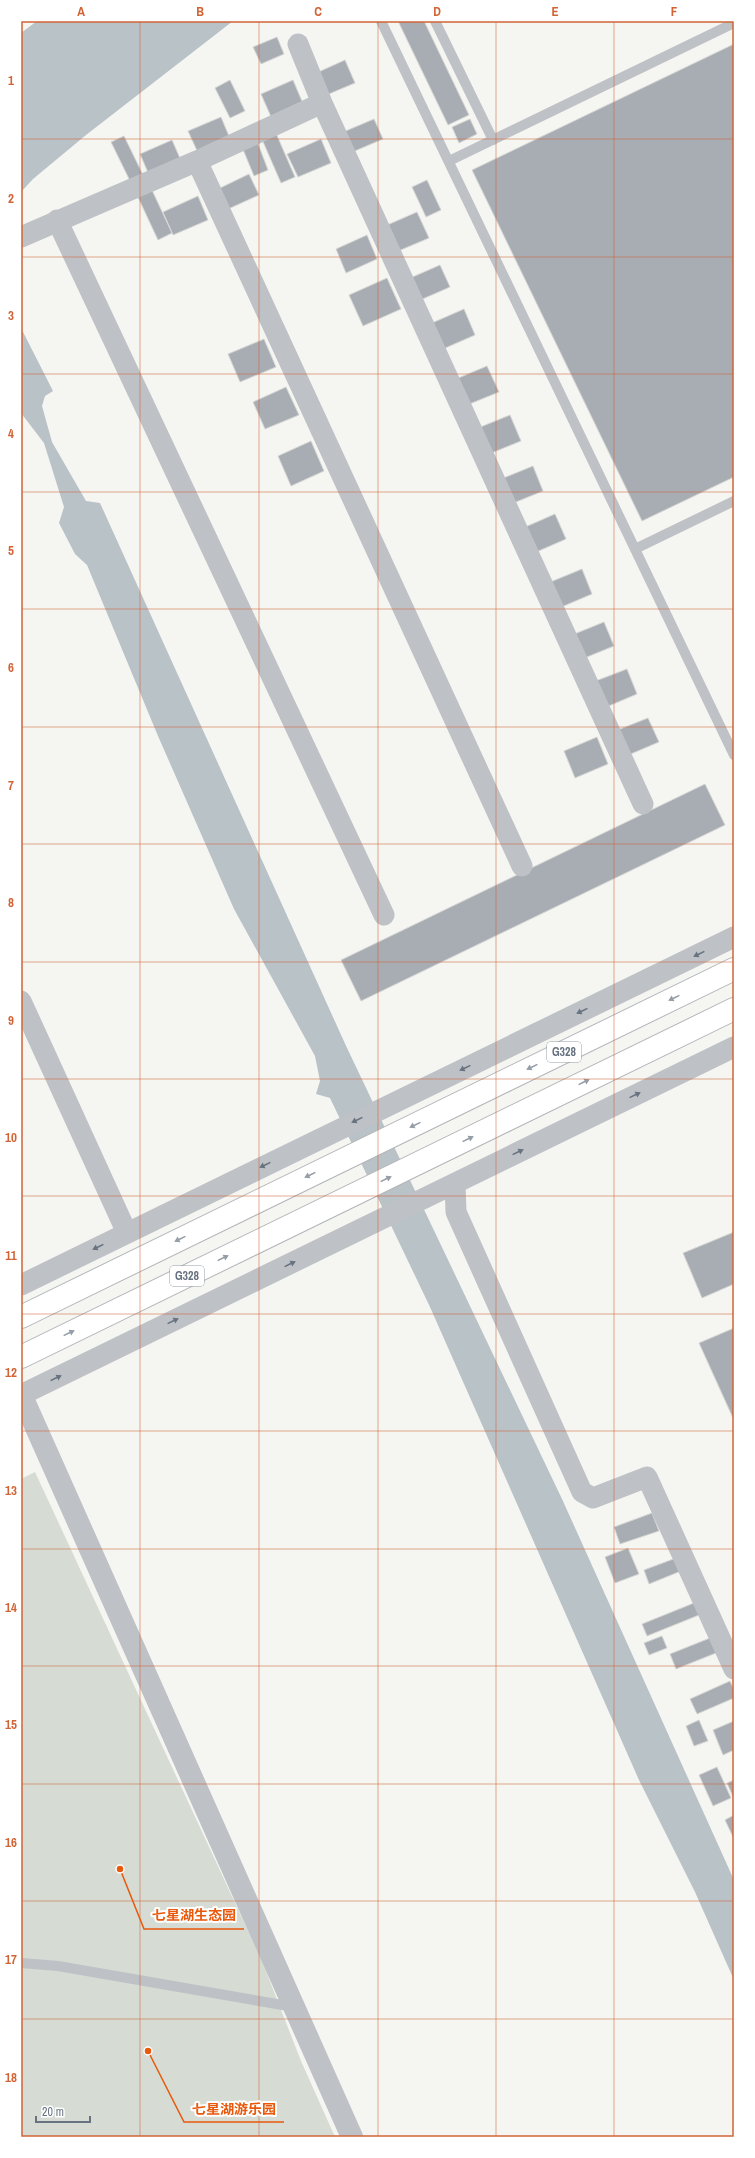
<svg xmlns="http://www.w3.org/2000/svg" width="755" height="2158" font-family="'Archivo Narrow','Noto Sans SC',sans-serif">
<rect width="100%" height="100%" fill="#f5f5f2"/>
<path fill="#d6dbd3" d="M35 1472 262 1961 301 2061 335 2137H21V1479Z"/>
<path fill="#b9c2c7" d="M37 21H233L86 135 33 179 21 192V33Z
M21 328 53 391 45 396 42 406 52 442 86 501 100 503 347 1048 562 1499 734 1880V1980L695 1892 639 1780 430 1307 330 1098 316 1094 320 1081 315 1056 234 909 158 736 87 565 75 554 59 523 64 507 44 443 21 413Z"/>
<path fill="#a7adb3" stroke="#d6d6d4" d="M398 21H424L469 115 448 125Z
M277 37 284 54 261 64 253 47Z
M734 44V477L642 521 472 170Z
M345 60 355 83 324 96 314 74Z
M230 80 245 111 230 118 215 88Z
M293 80 304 106 272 119 261 94Z
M221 117 231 141 199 155 188 131Z
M374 119 383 139 350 153 341 133Z
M470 119 477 134 459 143 452 127Z
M275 131 295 177 281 183 261 137Z
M124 136 145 179 132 185 111 142Z
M321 139 331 163 298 177 287 154Z
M172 140 182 163 150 177 140 154Z
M257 141 268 170 254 176 242 147Z
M249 174 259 195 226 210 216 190Z
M427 180 441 210 426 217 412 187Z
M151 188 172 233 158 240 137 195Z
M198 196 208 220 173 235 163 212Z
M417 212 429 238 396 252 385 226Z
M367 235 377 259 346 273 336 249Z
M440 265 450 287 418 301 408 279Z
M387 278 401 309 363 326 349 295Z
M464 309 475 335 443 349 432 323Z
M264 339 276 367 240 382 228 354Z
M487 366 499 392 467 405 456 379Z
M286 387 299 415 265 429 253 402Z
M510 415 521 441 489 454 478 428Z
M311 441 324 471 291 486 278 456Z
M533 466 543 491 511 504 501 479Z
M555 514 566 539 534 553 523 528Z
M582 569 592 594 559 608 548 583Z
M604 622 614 646 582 659 572 635Z
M627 669 637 694 604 708 593 682Z
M648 718 659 742 626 756 615 731Z
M597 737 608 764 575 778 564 751Z
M705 784 725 825 361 1001 341 960Z
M734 1232V1284L702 1298 683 1253Z
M734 1328V1418H733L699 1343Z
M652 1513 659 1531 620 1544 614 1527Z
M628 1548 639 1574 615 1583 605 1557Z
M676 1558 681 1571 649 1584 644 1570Z
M694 1603 699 1615 647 1636 642 1624Z
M662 1636 667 1648 649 1655 644 1643Z
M710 1638 716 1653 676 1669 670 1654Z
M730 1681 734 1690V1698L697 1714 690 1699Z
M699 1720 708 1741 694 1746 686 1726Z
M734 1721V1750L723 1755 713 1730Z
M717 1767 731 1798 713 1806 699 1775Z
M734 1780V1799L727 1783Z
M734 1815V1839L725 1820Z"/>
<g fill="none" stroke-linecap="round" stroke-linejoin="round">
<g stroke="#b3b6b9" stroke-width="24">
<path id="trunk" d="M21 1317 734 969
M21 1357 734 1009"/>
</g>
<path stroke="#bec1c5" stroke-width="10" d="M381 21 734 755
M435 21 493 140
M449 161 734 23
M635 549 734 501
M21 1963 58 1966 294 2007"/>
<path stroke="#bec1c5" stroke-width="21" d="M298 44 322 103 643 804
M197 161 522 866
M57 220 384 915
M21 237 197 161 322 103
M21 1001 127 1233
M455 1183 456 1212 582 1492 593 1498 647 1477 734 1669
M21 1285 734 937
M21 1395 734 1047"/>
<path stroke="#bec1c5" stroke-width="22" d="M21 1394 352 2137"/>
<use href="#trunk" stroke="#fff" stroke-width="22"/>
</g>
<defs><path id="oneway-solid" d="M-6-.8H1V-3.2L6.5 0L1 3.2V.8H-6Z"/></defs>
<g fill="#677380">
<use href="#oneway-solid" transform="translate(699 954) rotate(154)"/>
<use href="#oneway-solid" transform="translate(582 1011) rotate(154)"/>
<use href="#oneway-solid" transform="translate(465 1068) rotate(154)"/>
<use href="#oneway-solid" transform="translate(635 1095) rotate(-26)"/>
<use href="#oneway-solid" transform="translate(357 1120) rotate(154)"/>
<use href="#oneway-solid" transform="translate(518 1152) rotate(-26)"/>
<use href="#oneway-solid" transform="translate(265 1165) rotate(154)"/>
<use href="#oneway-solid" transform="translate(98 1247) rotate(154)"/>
<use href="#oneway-solid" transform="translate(290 1264) rotate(-26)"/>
<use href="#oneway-solid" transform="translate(173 1321) rotate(-26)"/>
<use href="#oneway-solid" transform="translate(56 1378) rotate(-26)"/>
</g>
<g fill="#959da6">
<use href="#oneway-solid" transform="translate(674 998) rotate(154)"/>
<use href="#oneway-solid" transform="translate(532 1067) rotate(154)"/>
<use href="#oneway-solid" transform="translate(584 1082) rotate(-26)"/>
<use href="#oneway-solid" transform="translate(415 1125) rotate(154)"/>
<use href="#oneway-solid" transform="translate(468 1139) rotate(-26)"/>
<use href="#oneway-solid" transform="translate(310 1175) rotate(154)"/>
<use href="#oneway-solid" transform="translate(386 1179) rotate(-26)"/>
<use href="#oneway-solid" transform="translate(180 1239) rotate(154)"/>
<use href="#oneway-solid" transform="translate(223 1258) rotate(-26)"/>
<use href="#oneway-solid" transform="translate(69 1333) rotate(-26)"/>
</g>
<path fill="none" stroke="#d16436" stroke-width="1" stroke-opacity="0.55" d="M140 21V2137M259 21V2137M378 21V2137M496 21V2137M614 21V2137M21 139H734M21 257H734M21 374H734M21 492H734M21 609H734M21 727H734M21 844H734M21 962H734M21 1079H734M21 1196H734M21 1314H734M21 1431H734M21 1549H734M21 1666H734M21 1784H734M21 1901H734M21 2019H734"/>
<g text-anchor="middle" stroke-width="4" stroke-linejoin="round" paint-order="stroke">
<g fill="#fff" stroke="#959da6" stroke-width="1">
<rect x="547" y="1042" width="34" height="20" rx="3"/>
<rect x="170" y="1266" width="34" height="20" rx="3"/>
</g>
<g font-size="12" font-weight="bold" fill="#677380">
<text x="564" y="1056">G328</text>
<text x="187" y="1280">G328</text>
</g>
</g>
<path fill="none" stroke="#e8590c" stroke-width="1.5" d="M120 1869L144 1929H244M148 2051L184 2122H284"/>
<g fill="#e8590c" stroke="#fff" stroke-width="1.5">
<circle cx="120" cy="1869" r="4"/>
<circle cx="148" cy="2051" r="4"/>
</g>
<g font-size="14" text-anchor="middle" font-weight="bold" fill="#e8590c" stroke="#fff" stroke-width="4" stroke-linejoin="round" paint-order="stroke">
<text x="194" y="1920">七星湖生态园</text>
<text x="234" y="2114">七星湖游乐园</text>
</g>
<rect width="755" height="2158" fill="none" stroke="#ffffff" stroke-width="44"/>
<path d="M36 2116v6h54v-6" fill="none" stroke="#677380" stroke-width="2"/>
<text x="42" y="2116" font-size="12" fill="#677380" stroke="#ffffff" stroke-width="3" paint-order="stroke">20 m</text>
<rect x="22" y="22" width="711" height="2114" fill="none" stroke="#d16436" stroke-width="1.5"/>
<g font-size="13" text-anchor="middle" font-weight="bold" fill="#d16436">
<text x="81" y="16">A</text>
<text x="200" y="16">B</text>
<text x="318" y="16">C</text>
<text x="437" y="16">D</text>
<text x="555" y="16">E</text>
<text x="674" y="16">F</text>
<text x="11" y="85">1</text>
<text x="11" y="203">2</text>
<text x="11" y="320">3</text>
<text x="11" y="438">4</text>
<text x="11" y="555">5</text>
<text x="11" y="672">6</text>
<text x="11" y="790">7</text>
<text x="11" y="907">8</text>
<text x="11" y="1025">9</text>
<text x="11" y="1142">10</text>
<text x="11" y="1260">11</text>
<text x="11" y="1377">12</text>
<text x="11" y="1495">13</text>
<text x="11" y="1612">14</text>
<text x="11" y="1729">15</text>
<text x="11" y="1847">16</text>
<text x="11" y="1964">17</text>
<text x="11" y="2082">18</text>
</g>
</svg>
